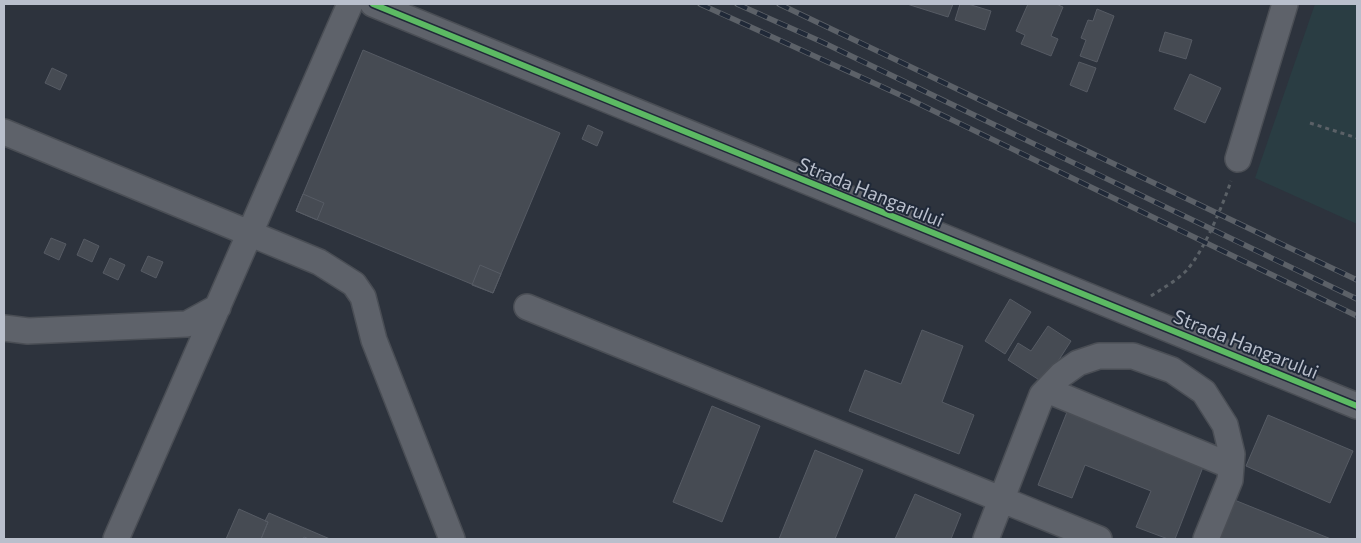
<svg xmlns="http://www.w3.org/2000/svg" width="1361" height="543" font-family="Commissioner,sans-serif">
<rect width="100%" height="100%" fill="#2d333d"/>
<path fill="#2a3d43" d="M1315 4H1357V224L1255 178Z"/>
<path fill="#464b53" stroke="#565b64" d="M907 4H953L948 17Z
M960 4H968L991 11 985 30 955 20Z
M1028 4H1056L1063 7 1051 36 1058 39 1051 56 1021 44 1025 35 1016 31Z
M1097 9 1114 16 1097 62 1080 56 1086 40 1081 38 1088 20 1093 21Z
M1165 32 1192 40 1186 59 1159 51Z
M363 50 560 133 493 293 296 211Z
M1079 62 1096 68 1087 92 1070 85Z
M52 68 67 75 60 90 45 83Z
M1190 74 1221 88 1205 123 1174 109Z
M588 125 603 132 597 146 582 139Z
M303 194 324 203 317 220 296 211Z
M51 238 66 244 59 260 44 253Z
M84 239 99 246 92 262 77 255Z
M148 256 163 262 156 278 141 271Z
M110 258 125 265 118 280 103 273Z
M480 265 501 274 493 293 472 285Z
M1010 299 1031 312 1005 354 985 341Z
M1048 326 1071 341 1044 383 1008 360 1018 343 1031 351Z
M922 330 963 346 942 402 974 415 959 454 849 411 865 370 901 384Z
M712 406 760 426 722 522 673 502Z
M1067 412 1203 467 1175 539H1168L1136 527 1151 491 1085 465 1072 498 1038 485Z
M1268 415 1353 451 1330 503 1246 466Z
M815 450 863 470 835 539H779Z
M915 494 961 514 951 539H895Z
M1227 497 1331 539H1209Z
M239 509 268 522 261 539H226Z
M269 513 330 539H309L304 537 303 539H261L268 522 265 521Z"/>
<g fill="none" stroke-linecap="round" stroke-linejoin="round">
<g stroke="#4a4e55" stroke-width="28">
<path id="minor" d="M373 4 1357 406
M4 132 319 262 354 284 363 297 374 340 452 539
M1238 159 1285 4
M527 307 1099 539
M4 328 28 331 187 324 218 307
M1047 390 1231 466
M116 539 350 4
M986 539 1042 395 1061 375 1078 363 1099 356H1133L1172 370 1204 392 1225 425 1232 454 1230 480 1206 539"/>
</g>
<path stroke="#5b6167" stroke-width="3" stroke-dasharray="4 4" stroke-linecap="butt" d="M1310 123 1357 138
M1151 296C1163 288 1176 281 1186 271 1204 251 1222 207 1231 181"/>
<use href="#minor" stroke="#5e626a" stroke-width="25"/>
<g stroke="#5c6168" stroke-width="5.5">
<path id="rail" d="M700 4 909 99 1357 316
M737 4 822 42 1357 299
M779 4 1357 280"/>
</g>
<use href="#rail" stroke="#202938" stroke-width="4" stroke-dasharray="11" stroke-linecap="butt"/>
<g stroke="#202938" stroke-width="9">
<path id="cycleway" d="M373 4 1357 406"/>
</g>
<use href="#cycleway" stroke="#5cba63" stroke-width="6"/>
</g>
<g text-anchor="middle" stroke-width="4" stroke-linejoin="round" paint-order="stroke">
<g font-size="19" fill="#b9bfcc" stroke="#202938">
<text transform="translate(871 192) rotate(22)" y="7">Strada Hangarului</text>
<text transform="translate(1246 344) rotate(22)" y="7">Strada Hangarului</text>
</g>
</g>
<rect width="1361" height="543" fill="none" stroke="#b9bfcc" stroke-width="10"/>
</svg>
